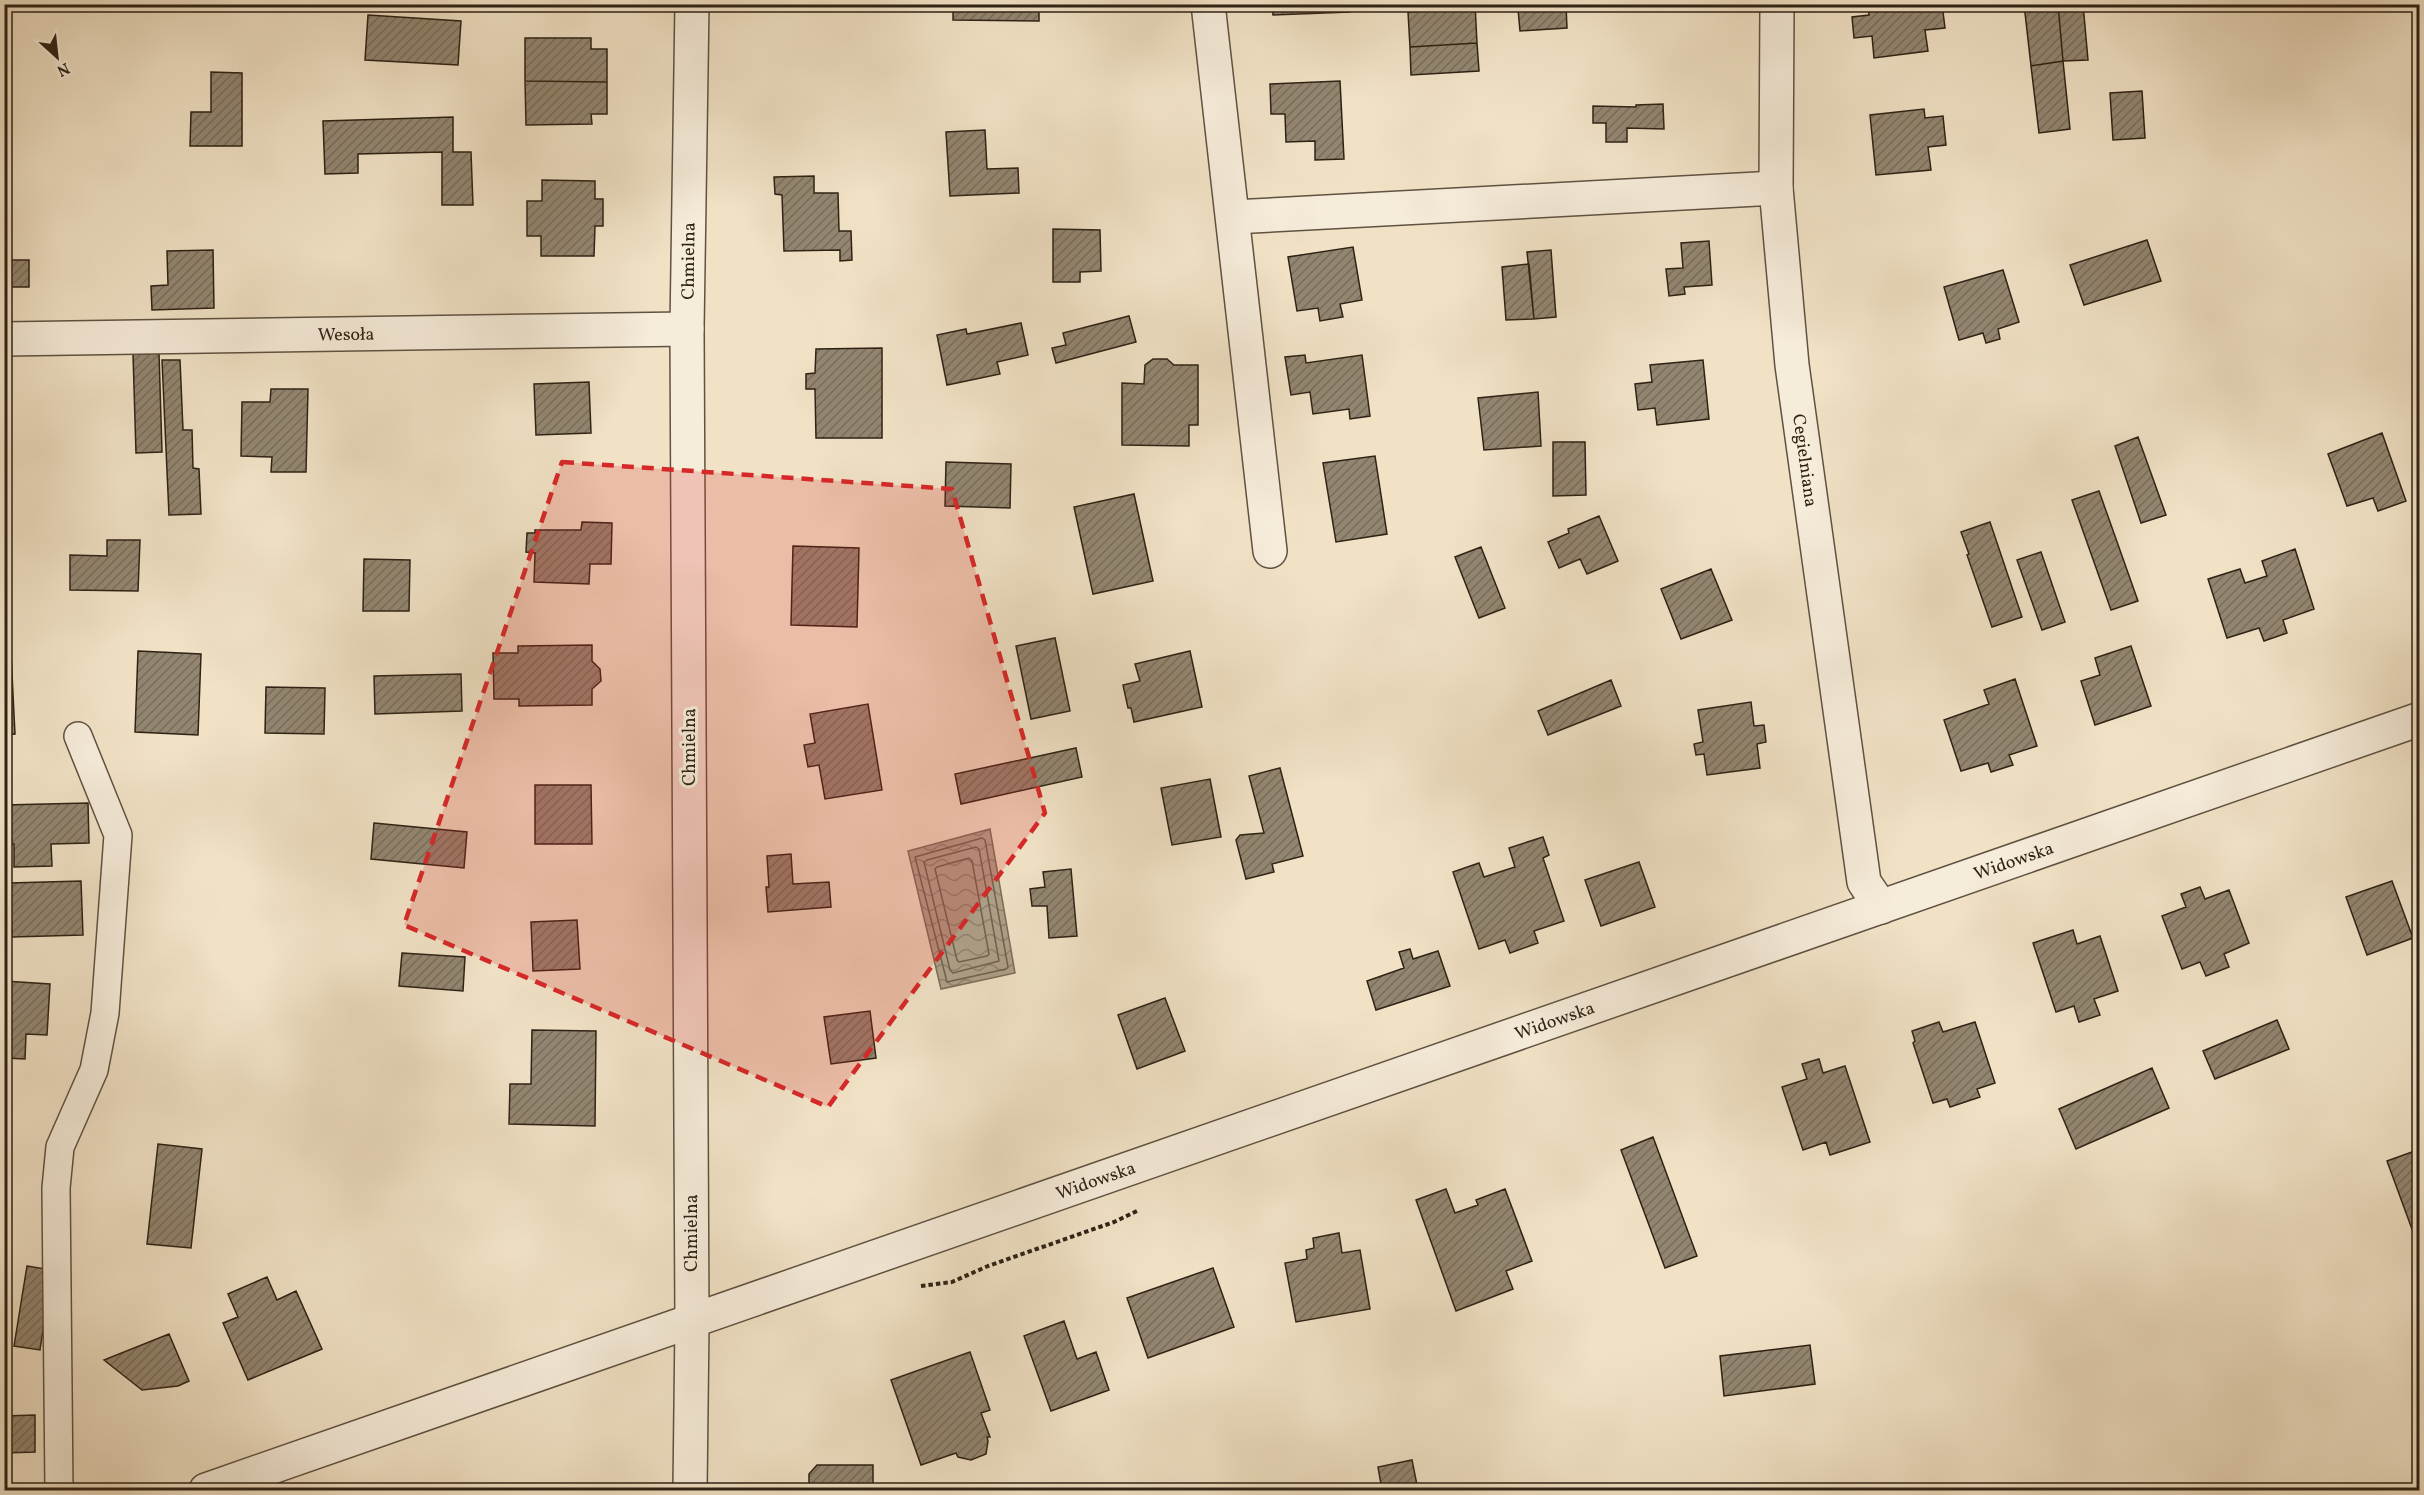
<svg xmlns="http://www.w3.org/2000/svg" width="2424" height="1495" font-family="Vollkorn,serif">
<defs>
<pattern id="water-waves" width="16" height="10" patternUnits="userSpaceOnUse" patternTransform="scale(1.5)"><rect width="16" height="10" fill="#afa18a"/><path d="M0 5q4-4 8 0t8 0" fill="none" stroke="#8f8370"/></pattern>
<pattern id="building-hatch" width="6" height="6" patternUnits="userSpaceOnUse" patternTransform="scale(1.5)"><rect width="6" height="6" fill="#938671"/><path d="M-1 1l2-2M0 6l6-6M5 7l2-2" fill="none" stroke="#786d5c"/></pattern>
</defs>
<rect width="100%" height="100%" fill="#f1e2c6"/>
<filter id="stains"><feTurbulence type="fractalNoise" baseFrequency=".00333" numOctaves="4"/><feColorMatrix values="0 0 0 0 .2 0 0 0 0 .09 0 0 0 0 .02 0 0 0 .5 -.17"/></filter>
<radialGradient id="worn" r=".72"><stop offset=".6" stop-color="#630" stop-opacity="0"/><stop offset="1" stop-color="#630" stop-opacity=".3"/></radialGradient>
<path fill="url(#water-waves)" stroke="#7b6e5b" stroke-width="1.5" d="M990 829 1015 973 941 989 908 851Z"/>
<g fill="none" stroke-linecap="round" stroke-linejoin="round">
<path stroke="#6e6250" stroke-width="1.5" d="M982 838 985 840 1008 967 1006 969 947 982 915 857Z
M976 847 979 849 999 961 953 973 950 970 924 862 927 860Z
M969 858 972 861 989 954 987 956 959 962 957 960 935 869 937 867Z"/>
</g>
<path fill="url(#building-hatch)" stroke="#2e2215" stroke-width="1.5" d="M953 4H1039V21L953 20Z
M1272 4H1350V12L1273 15Z
M1453 4H1475L1477 43 1410 47 1408 12 1454 9Z
M1502 4H1570L1566 5 1567 28 1520 31 1518 9H1503Z
M1868 4H1942L1945 28 1925 30 1928 51 1874 58 1872 36 1854 38 1852 17 1869 15Z
M2024 4H2058L2063 61 2031 66Z
M2058 4H2083L2088 60 2063 61Z
M368 15 461 21 458 65 365 60Z
M525 38H591V49H607V82L525 81Z
M1477 43 1479 71 1411 75 1410 47Z
M2063 61 2070 129 2039 133 2031 66Z
M211 72 242 73V146H190L191 112H211Z
M525 81 607 82V114H591L592 124 526 125Z
M1340 81 1344 159 1315 160V141L1286 142 1285 114H1271L1270 84Z
M2142 91 2145 138 2113 140 2110 93Z
M1663 104 1664 129 1627 128V142H1606V123H1593V106L1636 107V105Z
M1924 109 1925 118 1943 116 1946 145 1928 147 1931 170 1876 175 1870 115Z
M453 117V152H471L473 205H442V152L358 154V173L325 174 323 121Z
M985 130 987 169 1018 168 1019 193 950 196 946 132Z
M814 176V193H838L839 231H851L852 260 840 261V250L784 251 782 195 775 194 774 177Z
M542 180 595 181V199H603V226H595L594 256H541V236H527V201H542Z
M1053 229 1100 230 1101 271 1080 272V282H1053Z
M2147 240 2161 281 2084 305 2070 265Z
M1709 241 1712 285 1684 287 1685 294 1669 296 1666 269 1683 268 1681 243Z
M1353 247 1362 300 1340 304 1343 317 1320 321 1318 308 1297 311 1288 257Z
M213 250 214 308 152 310 151 286 168 285 167 251Z
M1551 250 1556 317 1534 319 1527 252Z
M4 260H29V287H4Z
M1529 264 1534 319 1506 320 1502 267Z
M2003 270 2019 322 1998 329 2000 339 1986 343 1983 333 1959 340 1944 287Z
M1129 316 1136 342 1056 363 1052 348 1066 345 1063 333Z
M1021 323 1028 355 997 362 1000 374 947 385 937 335 966 329 967 334Z
M882 348V438H816L815 389H806V374L815 373 816 349Z
M159 353 162 452 136 453 133 354Z
M1305 355 1306 363 1362 355 1370 416 1350 419 1349 409 1313 414 1310 392 1291 395 1285 357Z
M1153 359H1167L1174 365H1198V425H1189V446L1122 445V383L1144 384 1145 365Z
M162 360H180L183 430H192L193 468 199 469 201 514 169 515Z
M1703 360 1709 419 1657 425 1655 408 1638 410 1635 384 1652 382 1650 365Z
M589 382 591 433 536 435 534 384Z
M271 389H308L306 472H271L272 457 241 456 242 402H270Z
M1538 392 1541 446 1484 450 1478 398Z
M2382 433 2406 501 2378 511 2373 498 2347 506 2328 454Z
M2138 437 2166 515 2141 523 2115 446Z
M1553 442H1585L1586 495 1553 496Z
M1375 456 1387 534 1336 542 1323 463Z
M946 462 1011 464 1010 508 945 506Z
M2099 491 2138 601 2111 610 2072 500Z
M1134 494 1153 581 1093 594 1074 507Z
M1599 516 1618 561 1587 574 1580 559 1559 568 1548 542 1569 533 1568 529Z
M582 522 612 523 611 564H590L589 584 534 582 535 553 526 552 527 533H535V530H581Z
M1990 522 2022 617 1992 627 1967 555 1969 554 1961 532Z
M107 540H140L138 591 70 590V555L107 556Z
M793 546 859 548 857 627 791 625Z
M1481 547 1505 608 1479 618 1455 557Z
M2295 549 2314 609 2283 620 2287 633 2264 641 2259 628 2227 638 2208 579 2240 569 2245 583 2267 576 2262 561Z
M2041 552 2065 622 2042 630 2017 560Z
M364 559 410 560 409 611H363Z
M1711 569 1732 620 1681 639 1661 589Z
M4 634H10L15 734 4 735Z
M1055 638 1070 711 1031 719 1016 646Z
M592 645V661L600 669 601 681 592 689V705L519 706V699H494L493 653H518V646Z
M2131 646 2151 706 2095 725 2081 681 2100 675 2095 658Z
M138 651 201 654 198 735 135 732Z
M1190 651 1202 707 1134 722 1131 708H1128L1123 685 1140 681 1135 664Z
M461 674 462 711 375 714 374 676Z
M2015 679 2037 746 2009 755 2013 765 1991 772 1988 763 1961 771 1944 720 1989 704 1984 690Z
M1611 680 1621 706 1548 735 1538 711Z
M266 687 325 688 324 734 265 733Z
M1751 702 1754 726 1764 725 1766 742 1757 744 1760 768 1707 775 1704 754 1696 755 1694 744 1703 742 1698 710Z
M868 704 882 790 825 799 819 765 808 767 804 745 815 743 810 714Z
M1076 748 1082 777 961 804 955 774Z
M1280 768 1303 856 1272 864 1274 872 1246 879 1236 840 1240 835 1264 833 1249 776Z
M1210 779 1221 837 1172 845 1161 788Z
M535 785H591L592 844H535Z
M88 803 89 843 51 844 52 866 14 867V844L4 845V805Z
M374 823 467 832 464 868 371 859Z
M1543 837 1549 855 1543 858 1564 921 1534 931 1538 943 1510 953 1505 940 1479 949 1453 872 1479 863 1484 877 1515 867 1509 848Z
M791 854 793 884 829 882 831 907 768 912 766 887H769L767 856Z
M1639 862 1655 907 1601 926 1585 880Z
M1071 869 1077 936 1049 938 1047 906H1032L1030 889 1045 887 1043 872Z
M81 881 83 935 12 937 10 883Z
M2392 881 2413 938 2367 955 2346 897Z
M2200 887 2205 899 2229 890 2249 943 2224 954 2229 967 2206 976 2200 962 2182 969 2162 916 2186 907 2181 894Z
M577 920 580 969 533 971 531 922Z
M2073 930 2077 944 2100 936 2118 991 2094 999 2100 1015 2079 1022 2074 1006 2056 1012 2033 943Z
M1410 949 1413 959 1438 951 1450 986 1376 1010 1367 981 1404 968 1399 952Z
M402 953 465 957 463 991 399 986Z
M4 981 50 984 47 1035 26 1034 25 1059 4 1058Z
M1165 998 1185 1051 1137 1069 1118 1015Z
M870 1011 876 1058 831 1064 824 1017Z
M2277 1020 2289 1049 2215 1079 2203 1051Z
M1939 1022 1943 1032 1975 1022 1995 1083 1977 1089 1980 1097 1950 1107 1947 1099 1933 1103 1913 1043 1915 1041 1912 1031Z
M532 1030 596 1031 595 1126 509 1124 510 1084H531Z
M1819 1059 1823 1073 1845 1066 1870 1142 1830 1155 1826 1142 1803 1150 1782 1087 1807 1079 1802 1064Z
M2152 1068 2169 1108 2076 1149 2059 1109Z
M1653 1137 1697 1256 1665 1268 1621 1150Z
M158 1144 202 1149 191 1248 147 1244Z
M2420 1149V1251L2387 1161Z
M1446 1189 1455 1213 1478 1205 1476 1200 1505 1189 1532 1261 1506 1271 1513 1289 1456 1311 1416 1200Z
M1339 1233 1342 1253 1360 1250 1370 1309 1296 1322 1285 1263 1307 1259 1306 1250 1314 1248 1313 1238Z
M27 1266 52 1270 40 1350 14 1346Z
M1213 1268 1234 1327 1148 1358 1127 1298Z
M267 1277 277 1300 296 1291 322 1349 248 1380 223 1323 238 1317 228 1294Z
M1064 1321 1077 1359 1096 1352 1109 1390 1051 1411 1024 1336Z
M169 1334 189 1381 178 1386 142 1390 104 1360Z
M1810 1345 1815 1384 1724 1396 1720 1356Z
M970 1352 990 1410 981 1413 990 1437H987L988 1441 986 1454 971 1460 958 1457 956 1453 921 1465 891 1380Z
M35 1415V1452L4 1453V1416Z
M1412 1460 1418 1490H1382L1378 1467Z
M817 1465H873V1490H809V1474Z"/>
<g fill="none" stroke-linecap="round" stroke-linejoin="round">
<g stroke="#5f5241" stroke-width="30">
<path id="service" d="M59 1490 56 1188 60 1147 94 1070 105 1013 118 835 78 736"/>
</g>
<g stroke="#5f5241" stroke-width="36">
<g id="minor">
<path d="M1208 4 1270 551"/>
<path id="s1" d="M1777 4 1776 188 1792 365 1864 882 1881 907"/>
<path d="M1233 217 1776 188"/>
<path id="s2" d="M4 339 687 329"/>
<path d="M690 1490 692 1323"/>
</g>
</g>
<g stroke="#5f5241" stroke-width="36">
<g id="tertiary">
<path id="s3" d="M692 1323 687 329 692 4"/>
<path id="s4" d="M206 1490 2420 719"/>
</g>
</g>
<path stroke="#2e2215" stroke-width="4" stroke-dasharray="4.5 3" stroke-linecap="butt" d="M921 1286 952 1282 988 1266 1114 1222 1137 1211"/>
<use href="#service" stroke="#f6ecda" stroke-width="27"/>
<use href="#minor" stroke="#f6ecda" stroke-width="33"/>
<use href="#tertiary" stroke="#f6ecda" stroke-width="33"/>
</g>
<path fill="#d62828" fill-opacity="0.2" stroke="#d62828" stroke-width="4.5" stroke-dasharray="12 8" stroke-linejoin="round" d="M562 462 952 489 1045 813 828 1107 404 925Z"/>
<g text-anchor="middle" stroke-width="6" stroke-linejoin="round" paint-order="stroke">
<g font-size="18" fill="#2e2215" stroke="#f6ecda">
<text dy="6" stroke="none"><textPath href="#s3" startOffset="1062">Chmielna</textPath></text>
<text dy="6" stroke="none"><textPath href="#s2" startOffset="342">Wesoła</textPath></text>
<text dy="6" stroke="none"><textPath href="#s1" startOffset="458">Cegielniana</textPath></text>
<text transform="translate(689 747) rotate(-90)" y="6">Chmielna</text>
<text dy="6" stroke="none"><textPath href="#s4" startOffset="1914">Widowska</textPath></text>
<text dy="6" stroke="none"><textPath href="#s4" startOffset="1428">Widowska</textPath></text>
<text dy="6" stroke="none"><textPath href="#s4" startOffset="942">Widowska</textPath></text>
<text transform="translate(691 1233) rotate(-90)" y="6">Chmielna</text>
</g>
</g>
<rect width="2424" height="1495" fill="none" stroke="#f1e2c6" stroke-width="24"/>
<rect x="6" y="6" width="2412" height="1483" fill="none" stroke="#2e2215" stroke-width="3"/>
<rect x="12" y="12" width="2400" height="1471" fill="none" stroke="#2e2215" stroke-width="1.5"/>
<g transform="translate(57 57) rotate(153)" stroke="#f6ecda" stroke-width="4.5" paint-order="stroke">
<path d="M0-4.5L10 22L0 15L-10 22Z" fill="#2e2215"/>
<text y="-9" font-size="16" font-weight="bold" text-anchor="middle" fill="#2e2215">N</text>
</g>
<rect width="100%" height="100%" filter="url(#stains)"/>
<rect width="100%" height="100%" fill="url(#worn)"/>
</svg>
